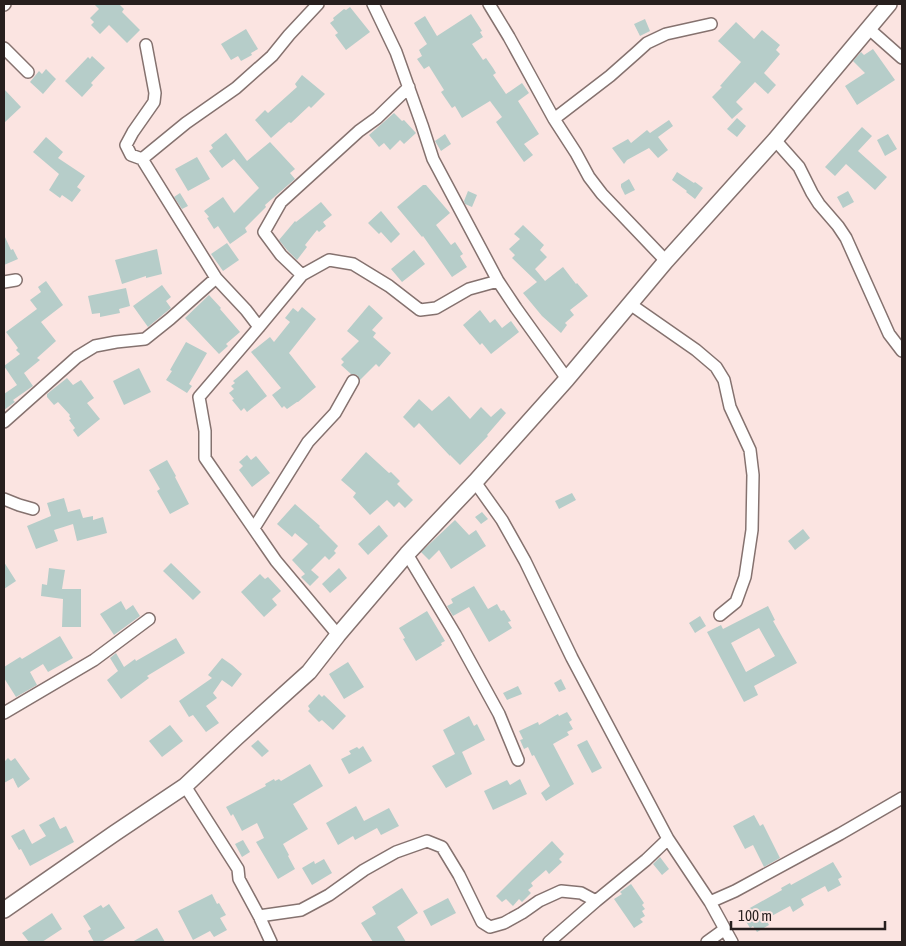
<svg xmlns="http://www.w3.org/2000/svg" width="906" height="946" font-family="'Asap Condensed',sans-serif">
<rect width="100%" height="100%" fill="#fbe4e1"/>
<path fill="#b6cdc9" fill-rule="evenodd" d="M94 4H119L124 9 122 12 140 30 127 43 109 25 100 34 91 25 94 22 90 18 99 9Z
M350 7 370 32 346 50 335 35 338 33 330 23 334 20 333 18 344 9 346 10Z
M471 14 482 31 480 32 483 37 472 44 483 60 486 58 493 68 496 73 493 75 506 94 522 83 529 93 518 101 539 134 524 144 533 155 524 162 496 122 502 117 490 101 462 118 455 106 452 108 441 92 444 90 429 66 424 69 417 59 422 56 419 50 427 44 414 23 425 16 437 36Z
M645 19 650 31 640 36 634 24Z
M736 22 754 39 762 30 780 45 776 50 780 54 764 73 776 85 768 94 755 82 736 102 743 109 732 119 712 97 722 87 720 86 741 62 718 41Z
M246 29 258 49 251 53 252 55 241 61 238 56 231 60 221 44Z
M873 49 895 80 857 105 845 86 865 73 853 61 861 52 864 55Z
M92 56 105 68 91 83 93 85 82 97 65 81 88 57 90 59Z
M46 69 56 79 43 94 30 82 39 71 42 74Z
M302 75 325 94 311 108 309 106 291 123 289 122 271 138 255 120 265 110 268 113 297 87 295 84Z
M4 89 21 107 4 123Z
M394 113 402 121 404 120 416 133 404 144 400 140 390 150 384 143 379 147 369 135Z
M737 118 746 126 737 137 727 129Z
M669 120 673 126 658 137 668 150 658 158 649 148 627 160 624 164 612 148 628 139 631 143 647 130 650 133Z
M862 127 872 136 858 151 887 177 875 190 846 164 835 176 825 167Z
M226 133 247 161 270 142 295 169 290 173 295 179 265 205 266 207 245 228 247 232 230 244 218 226 214 229 207 218 209 217 204 211 223 197 234 213 259 188 234 159 222 168 209 151 213 148 211 145Z
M445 134 451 144 441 151 435 141Z
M888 134 897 149 885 156 877 140Z
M46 137 63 152 58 158 85 176 77 187 81 190 72 202 62 195 60 198 49 190 59 174 33 152Z
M197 157 210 179 188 191 175 169Z
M677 172 694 183 695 182 703 188 695 199 686 192 687 191 672 180Z
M629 179 635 190 625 195 621 187V184Z
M423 185H426L450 213 436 225 451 245 455 242 463 254 460 256 467 267 452 277 423 236 422 237 397 207Z
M468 191 477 195 472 207 465 204 464 201Z
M848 191 854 202 843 208 837 197Z
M180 193 188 206 182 209 174 197Z
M321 202 332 215 323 222 326 226 319 232 317 230 305 245 307 247 297 260 287 250 279 240 295 221 296 222Z
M381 211 400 234 391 243 381 232 379 234 368 223Z
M523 225 544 245 540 250 547 257 535 269 545 281 563 267 576 284 577 283 588 296 570 310 574 315 565 323 567 325 561 333 542 316 523 293 537 282 512 258 515 255 509 249 520 239 514 234Z
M4 235 11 250 13 249 18 259 4 265Z
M227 243 239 260 223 271 211 254Z
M157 249 162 274 146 278V276L122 284 115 260Z
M414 250 425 264 402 282 391 269Z
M46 281 63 305 41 322 56 341 37 358 40 360 24 373 33 386 13 400 15 402 4 410V394L17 385 4 366 20 354 16 350 18 348 6 332 37 309 30 300 41 292 38 287Z
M162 285 171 297 166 301 171 308 148 327 133 306Z
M126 288 130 306 119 309 120 313 100 317V313L92 314 88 296Z
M209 295 221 308 220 309 240 332 226 344 228 346 219 354 185 318Z
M369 305 383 318 372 330 376 333 373 337 391 353 379 367 376 364 360 380 357 375 351 374 341 365 344 362 341 359 359 341 347 331Z
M302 307 316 319 289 353 316 387 298 402H297L287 409 284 406 282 408 272 395 281 388 251 352 270 337 274 342 290 322 285 318 293 308 298 312Z
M480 310 490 323 495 319 502 328 511 321 519 332 491 354 482 343 480 345 463 325Z
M186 342 207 353 189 384 192 386 187 393 166 380 172 371 170 370Z
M139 368 151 392 124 405 113 381Z
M247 370 267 396 247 412 244 408 241 411 232 400 234 399 229 393 234 389 231 386 235 383 233 381Z
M67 378 73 385 81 380 94 398 87 403 100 419 78 437 73 430 75 428 69 420 71 419 69 416 70 415 58 402 54 405 47 397V394Z
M449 396 470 419 481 407 491 417 501 408 506 413 487 435 488 436 460 465 450 455V456L419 423 414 428 403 417 419 399 432 411Z
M366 452 389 473 391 472 400 481 397 484 413 500 405 508 399 502 394 507 387 500 370 515 353 497 356 493 341 480Z
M247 455 251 460 256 456 270 473 252 487 239 470 243 466 239 462Z
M167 460 176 476 175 477 189 504 170 514 157 491 160 489 149 470Z
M572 493 576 500 559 509 555 501Z
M64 498 68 512 80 509 83 518 93 516V520L103 517 107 533 77 541 73 524 54 530 58 541 36 549 27 526 51 516 47 503Z
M295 504 320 526 319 527 338 546 334 551 336 553 329 560 325 556 311 570 319 577 310 586 301 577 305 574 292 560 308 544 295 533 292 537 277 524Z
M482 512 488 519 481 524 475 517Z
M455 520 469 535 476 530 486 546 451 569 439 550 429 560 421 552Z
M379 525 388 536 368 555 358 544Z
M803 529 810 538 795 550 788 541Z
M4 562 16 581 4 589Z
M171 563 201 592 193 600 163 571Z
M49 568 65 570 62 589H81V627H62L63 599 41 596 42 584 47 585Z
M339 568 347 578 330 593 322 584Z
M260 574 265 579 268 577 281 591 272 599 277 605 264 617 241 592Z
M474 586 488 609 497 604 501 611 504 610 511 621 508 622 512 628 489 642 469 607 453 616 447 606 453 603 451 599Z
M121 601 126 610 133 605 140 616 114 635 100 614Z
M768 606 775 620 773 621 797 663 754 686 758 695 744 702 707 632 721 625 723 629ZM759 628 775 656 746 672 731 643Z
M427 611 445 641 441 643 442 645 416 661 403 639 405 638 399 628Z
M700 616 706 626 695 633 689 623Z
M60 636 73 658 48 672 43 664 30 672 37 685 16 697 4 678V667L20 657 22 659Z
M176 638 185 653 147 676 149 678 121 699 107 680 118 671 110 658 116 653 124 667 135 659 136 661Z
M222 658 232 665 242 674 232 687 222 680 213 693 217 698 206 706 219 723 206 732 193 715 189 717 179 701 212 678 208 675Z
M348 662 364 687 344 699 329 674Z
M561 679 566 689 559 692 554 683Z
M518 686 522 694 507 700 503 693Z
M319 694 322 697 324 695 346 716 333 730 322 720 319 722 308 711 310 709 308 706Z
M567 712 572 720 569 722 573 729 567 732 569 735 553 744 574 784 546 801 541 793 550 786 534 755 532 756 528 747 524 749 520 740 523 739 519 731 538 722 539 725 558 714 559 716Z
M469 716 474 726 477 724 485 740 462 752 472 774 446 788 432 766 455 754 443 730Z
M170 725 183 741 162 757 149 741Z
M258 740 269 751 262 757 251 746Z
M587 740 602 768 592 773 577 745Z
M363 746 372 761 349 774 341 759 351 754 349 751 357 747 359 749Z
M8 758 11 761 15 758 30 779 18 788 13 778 4 783V762Z
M310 764 323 786 293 804 308 829 283 844 289 855 288 856 295 869 278 879 256 842 264 838 257 823 242 831 233 814 231 816 226 807 266 786 265 784 274 779 275 781 279 779 281 781Z
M520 779 527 794 493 810 484 791 507 780 510 785Z
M356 806 364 821 389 808 399 826 381 835 377 828 355 840 353 836 338 845 326 823Z
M754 815 760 826 763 824 780 858 764 867 753 845 745 849 733 826Z
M54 817 60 829 66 826 74 842 30 866 21 849 19 850 11 836 24 829 32 844 46 836 39 825Z
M243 840 250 852 242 857 235 844Z
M552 841 564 854 559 859 562 862 549 874 546 870 531 883 533 886 528 890 531 893 522 902 519 899 513 906 506 899 502 902 496 896 522 870Z
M660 857 669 869 662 875 653 864Z
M324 859 332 873 312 885 302 868 314 861 315 864Z
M833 862 842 877 838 879 841 885 828 892 825 886 801 899 804 905 793 912 790 906 766 919 769 925 757 932 753 926 750 928 741 913 782 890 781 888 790 883 791 885Z
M631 884 644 903 642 905 645 909 642 911 645 916 640 919 643 922 634 928 614 899 622 894 620 892Z
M402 888 418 913 397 927 406 942H373L361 923 376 914 372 907Z
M212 894 217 904 219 903 226 915 220 918 227 930 214 937 210 931 193 940 178 911Z
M448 898 456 913 431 926 423 911Z
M109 904 125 928 101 942H94L88 931 91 929 83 916 101 905 103 908Z
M52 913 62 929 42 942H29L22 933Z
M157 928 165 942H132Z"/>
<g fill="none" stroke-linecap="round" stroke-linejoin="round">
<g stroke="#85726f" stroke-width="14">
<path id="minor" d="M373 4 396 52 422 125 433 159 498 281 516 308 567 379
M489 4 509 37 554 119 576 153 589 177 602 194 666 261
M4 5 5 4
M868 28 902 58
M146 45 155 93 154 102 133 132 126 145 131 155 142 159 216 278 246 310 259 327
M4 48 28 72
M554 119 610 76 636 53 647 43 666 34 711 24
M775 140 799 167 812 193 819 204 838 226 846 238 889 334 902 351
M142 159 186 123 236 88 272 56 289 35 318 4
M302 275 281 255 264 232 281 202 359 131 377 118 409 87
M4 282 16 280
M630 304 696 350 716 367 724 380 730 407 750 450 753 475 752 530 745 577 736 602 720 615
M4 422 77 357 95 346 116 342 145 339 170 319 216 278
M475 482 502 520 525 561 572 658 668 839 710 902 732 942
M4 499 19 505 33 509
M254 528 308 442 335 413 353 381
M407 554 455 634 499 714 518 760
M338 635 276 561 205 458V431L199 397 259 327 302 275 329 260 353 264 389 286 420 310 436 308 469 289 498 281
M4 713 94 660 149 619
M185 786 238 869 239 879 259 916 271 942
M710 902 735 891 840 834 902 798
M259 916 301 910 329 895 364 870 396 852 427 841 442 847 459 875 482 922 490 927 504 923 522 913 539 901 561 891 581 893 596 901
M549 942 596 901 646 860 668 839
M707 942 725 929"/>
</g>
<g stroke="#85726f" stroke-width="18">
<path id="tertiary" d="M4 910 115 833 185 786 236 738 309 672 338 635 407 554 475 482 567 379 666 261 775 140 889 4"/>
</g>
<use href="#minor" stroke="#fff" stroke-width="11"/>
<use href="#tertiary" stroke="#fff" stroke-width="15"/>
</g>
<rect width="906" height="946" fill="none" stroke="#271f1e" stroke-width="10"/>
<path d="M731 921v8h154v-8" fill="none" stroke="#271f1e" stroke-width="2.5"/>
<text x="738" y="921" font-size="15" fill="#271f1e" stroke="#fbe4e1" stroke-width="4" paint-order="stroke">100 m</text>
</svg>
